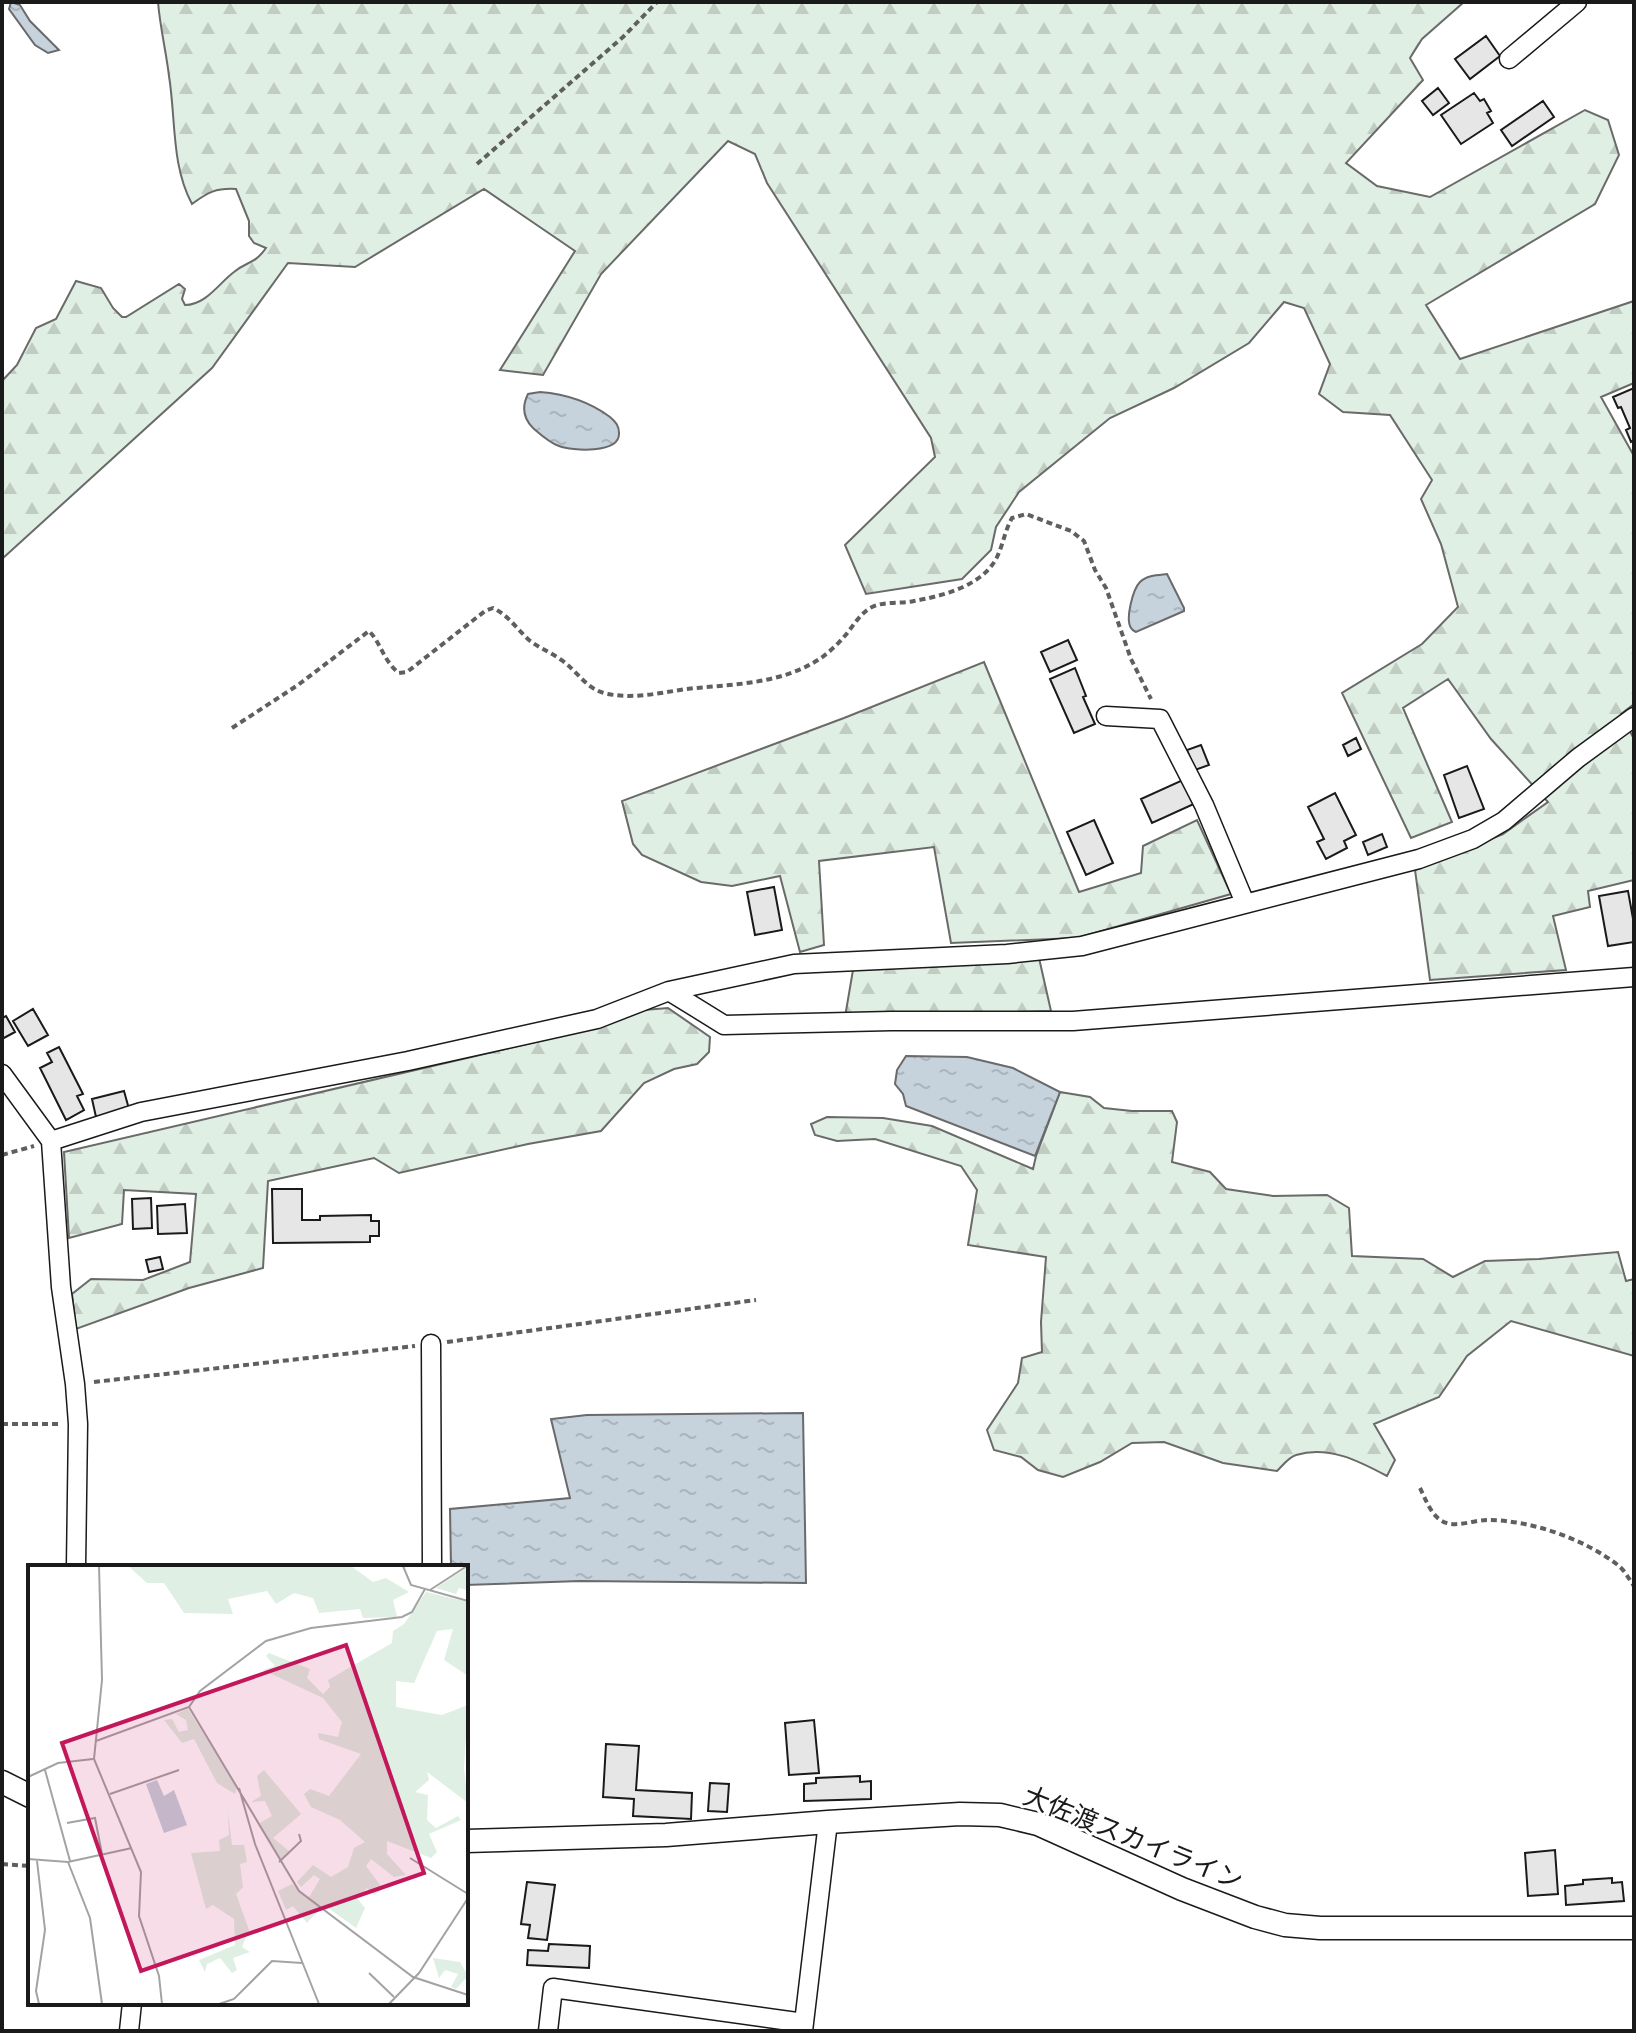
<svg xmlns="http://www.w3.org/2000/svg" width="1636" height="2033" font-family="Karla,'Noto Sans JP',sans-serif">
<defs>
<pattern id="forest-firs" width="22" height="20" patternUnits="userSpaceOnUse" patternTransform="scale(2)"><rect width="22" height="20" fill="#e0efe3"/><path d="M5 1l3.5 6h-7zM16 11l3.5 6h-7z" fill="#c0ccc2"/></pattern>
<pattern id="water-ripples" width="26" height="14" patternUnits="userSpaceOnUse" patternTransform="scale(2)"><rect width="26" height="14" fill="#c6d2dc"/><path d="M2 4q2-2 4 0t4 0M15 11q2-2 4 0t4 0" fill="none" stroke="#aab4bc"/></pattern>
</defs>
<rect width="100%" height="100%" fill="#fff"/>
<path fill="url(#forest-firs)" stroke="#6a6a6a" stroke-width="2" d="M158 2H1464L1422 39 1410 58 1423 80 1346 163 1377 186 1430 197 1585 110 1608 120 1619 155 1595 204 1426 305 1460 359 1634 301V383L1601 397 1634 456V704L1621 714 1634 739V880L1588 891 1590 907 1553 916 1566 970 1430 980 1415 870 1503 834 1548 802 1491 739 1448 679 1403 708 1452 822 1411 838 1342 693 1422 644 1458 607 1441 544 1421 499 1432 480 1390 415 1343 412 1319 394 1330 364 1304 308 1284 302 1249 343 1174 388 1110 418 1019 492 996 527 991 550 962 579 866 594 845 545 935 457 931 438 767 183 755 154 728 141 601 274 543 375 500 370 575 251 484 189 355 267 288 263 212 368 2 559V381L17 365 36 328 56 319 76 281 101 288 113 308 122 317H126L179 284 185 289 182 299 185 305C206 305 219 283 234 272 247 261 254 265 266 248L254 243 249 236V221L236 189C216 188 208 192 192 204 171 165 176 119 169 76 166 51 160 27 158 2Z
M984 662 1079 892 1141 873 1143 846 1197 820 1231 894 1077 938 951 943 934 847 819 861 824 945 800 952 780 876 732 886 701 882 642 855 633 844 622 801 844 718Z
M1039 958 1051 1011 845 1017 853 970Z
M668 1008 710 1037 709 1052 697 1064 674 1069 644 1083 601 1131 528 1144 399 1173 374 1158 268 1181 263 1268 189 1288 76 1329 72 1294 91 1279 143 1280 190 1262 196 1194 124 1190 122 1224 69 1238 64 1152 548 1039 644 1010Z
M1060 1092 1090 1097 1104 1108 1132 1111H1172L1177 1122 1172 1162 1210 1172 1226 1189 1273 1196 1327 1195 1349 1208 1352 1256 1423 1259 1453 1277 1485 1261 1539 1259 1618 1252 1626 1281 1634 1279V1356L1511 1321 1467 1356 1439 1397 1374 1424 1395 1460 1387 1476C1359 1461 1328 1445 1296 1455 1289 1457 1282 1466 1277 1471L1223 1463 1164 1442 1132 1443 1100 1462 1063 1477 1038 1470 1021 1457 994 1450 987 1430 1018 1383 1022 1358 1042 1352 1041 1322 1046 1257 968 1245 977 1190 961 1166 875 1139 837 1141 815 1135 811 1124 827 1117 883 1118 932 1126 1033 1169 1036 1156Z"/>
<path fill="url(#water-ripples)" stroke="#6a6a6a" stroke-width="2" d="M11 2 20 5 30 21 59 50 48 53 35 45 9 9Z
M540 392C565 394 590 402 610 417 616 422 619 426 619 433 620 454 572 451 559 446 550 443 540 434 533 428 523 418 522 406 528 394Z
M1167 574 1184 608V611L1136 632C1134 631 1132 630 1131 628 1125 619 1133 589 1140 582 1147 575 1158 575 1167 574Z
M906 1056 967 1057 1013 1068 1060 1092 1035 1156 906 1106 903 1094 895 1084 897 1070Z
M803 1413 806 1583 580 1581 466 1585V1567H451L450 1509 570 1498 551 1419 587 1415Z"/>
<path fill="#e6e6e6" stroke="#1a1a1a" stroke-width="2" d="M1486 36 1500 56 1470 79 1455 59Z
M1438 88 1449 103 1433 115 1422 101Z
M1474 93 1480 101 1484 99 1491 111 1487 113 1493 123 1461 144 1441 115Z
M1543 101 1554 117 1512 146 1501 130Z
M1634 388V440L1631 442 1626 430 1630 428 1621 407 1618 408 1613 397Z
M1068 640 1077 660 1050 672 1041 652Z
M1075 668 1086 696 1083 697 1095 724 1074 733 1050 679Z
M1356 738 1361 749 1348 756 1343 745Z
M1201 745 1209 765 1195 770 1187 750Z
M1467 766 1484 809 1459 818 1444 775Z
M1185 779 1196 803 1152 823 1141 799Z
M1335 793 1356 835 1344 841 1347 848 1326 859 1317 842 1324 839 1308 807Z
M1094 820 1113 863 1086 875 1067 832Z
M1382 834 1387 847 1368 855 1363 842Z
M774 887 782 930 755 935 747 892Z
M1628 891 1634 924V942L1608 946 1599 896Z
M33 1009 48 1035 28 1046 13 1021Z
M6 1016 15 1032 2 1039V1018Z
M59 1047 83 1094 77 1096 84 1110 66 1120 40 1068 52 1062 47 1053Z
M124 1091 129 1109 96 1117 92 1099Z
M272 1189H302V1220H320V1216L371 1215V1221H379V1236H370V1242L273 1243Z
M151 1198 152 1228 133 1229 132 1199Z
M185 1204 187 1233 158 1234 157 1206Z
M160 1257 163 1269 149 1272 146 1260Z
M814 1720 819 1773 789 1775 785 1723Z
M606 1744 639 1746 636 1790 692 1793 691 1819 633 1816 634 1799 603 1797Z
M860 1776V1782L871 1781V1799L804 1801V1784L816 1783V1778Z
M710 1783 729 1784 727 1812 708 1811Z
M1555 1850 1558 1894 1528 1896 1525 1853Z
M1612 1878V1883L1622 1882 1624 1901 1566 1905 1565 1886 1583 1884V1880Z
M527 1882 555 1885 547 1940 528 1938 530 1925 521 1924Z
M549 1944 590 1946 589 1968 527 1965 528 1950 548 1951Z"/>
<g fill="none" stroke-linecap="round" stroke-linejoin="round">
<g stroke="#1a1a1a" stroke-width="21">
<path id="minor" d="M1509 59 1577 2
M1106 716 1160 719 1204 805 1245 903
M669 991 724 1025 891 1021H1073L1634 977
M2 1074 51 1141 61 1287 75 1384 78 1424 76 1567
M51 1141 141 1112 408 1061 597 1019 669 991 794 964 1007 954 1082 946 1419 859 1473 839 1504 821 1578 758 1634 717
M431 1344 432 1567
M129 2031 132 2003
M548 2031 553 1988 804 2023
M803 2031 828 1822"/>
</g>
<g stroke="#1a1a1a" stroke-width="25">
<path id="tertiary" d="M2 1782 30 1796
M466 1841 666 1835 828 1822 960 1814 1000 1815 1038 1824 1182 1889 1255 1917 1285 1925 1320 1928H1634"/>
</g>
<path stroke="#5f5f5f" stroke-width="4" stroke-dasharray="6 4" stroke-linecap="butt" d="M477 164 623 37 657 2
M232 728 298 685 369 631C381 643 384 662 399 673L407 672 485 611 493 608C508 615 517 629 529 640 539 648 550 652 560 659 578 671 586 690 608 694 634 699 660 693 686 689 732 684 781 685 821 658 828 653 837 645 843 638 853 627 859 614 872 607 885 601 900 604 914 601 942 596 983 586 997 557 1003 545 1005 530 1012 518L1026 514 1071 531 1084 541 1095 570 1106 588 1131 659 1151 699
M2 1155 34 1146
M447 1342 756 1300
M94 1382 415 1346
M2 1424H60
M1420 1488C1425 1498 1430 1512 1439 1519 1453 1530 1472 1520 1487 1520 1531 1520 1585 1539 1619 1566 1625 1571 1629 1579 1634 1586
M2 1864 30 1866"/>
<use href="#minor" stroke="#fff" stroke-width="18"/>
<use href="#tertiary" stroke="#fff" stroke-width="22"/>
</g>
<g text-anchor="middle" stroke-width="6" stroke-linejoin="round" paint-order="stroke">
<g font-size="26" fill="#1a1a1a" stroke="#fff">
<text transform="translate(1133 1838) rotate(22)" y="9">大佐渡スカイライン</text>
</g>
</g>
<g transform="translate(28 1565)">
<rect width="440" height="440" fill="#fff"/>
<path d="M100 1H323L345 17 358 13 381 27 365 35 369 52 335 53 332 44 291 48 285 33 266 28 248 39 239 26 200 34 205 49 156 48 136 18H119ZM440 2 439 25 431 23 428 29 408 23ZM398 27 440 37V111L416 95 425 64 409 66 386 118 368 116V142L414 150 440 140 436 203 440 238 399 207 401 215 387 227 400 230 399 255 408 263 430 251 433 255 401 269 409 287 403 293 359 276V289L378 310 366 312 343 294 338 301 355 324 346 330 339 323 329 333 337 343 328 363 296 340 279 358 265 341 258 345 250 326 264 319 280 334 292 314 286 310 273 322 269 317 285 300 303 312 320 302 326 283 337 277 312 255 283 242 276 229 282 224 301 231 333 189 291 174 290 168 310 172 314 157 295 133 235 105 247 101 238 91 241 88 282 104 279 113 295 129 302 122 300 115 364 78 365 66 376 59ZM160 144 209 222 207 229 189 218 166 174 154 178 136 155 144 154 151 167 160 165 158 155 148 149ZM236 205 273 249 245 273 261 286 252 295 232 258 244 251 237 236 223 237 233 231 229 211ZM200 247 204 280H216L219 297 212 299 215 322 208 329 221 365 214 382 222 387 205 393 209 405 204 408 192 393 179 399 177 407 171 395 207 380 206 354 185 340 178 344 163 288 192 286 191 275 201 270ZM405 393 432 397 440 411 428 424 423 422 430 409 417 405 411 413Z" fill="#e0efe3"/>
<path d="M129 215 136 231 146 225 159 260 136 268 118 219Z" fill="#c6d2dc"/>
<path fill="none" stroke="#a3a3a3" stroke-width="2" d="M71 1 74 115 66 194 113 307 111 351 131 411 134 439M375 1 383 20 440 36M402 25 439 1M161 142 271 326 385 412 440 430M68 176 161 142 172 126 238 76 283 63 374 52 384 47 397 24M17 205 42 296M0 212 30 198 65 194M211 223 227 279 291 439M82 229 151 205M39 258 67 253 74 289M382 293 440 329M0 294 40 297 104 283M9 296 17 365 8 426 11 439M40 297 62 353 74 439M251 297 273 276 271 269M341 408 366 432M191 439 206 434 244 396 274 398M361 439 391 408 440 333"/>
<path fill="#c2185b" fill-opacity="0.15" stroke="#c2185b" stroke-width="4" d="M318 80 396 308 113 406 34 178Z"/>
<rect width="440" height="440" fill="none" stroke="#1a1a1a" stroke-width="4"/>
</g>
<rect width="1636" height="2033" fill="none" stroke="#1a1a1a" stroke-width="8"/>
</svg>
